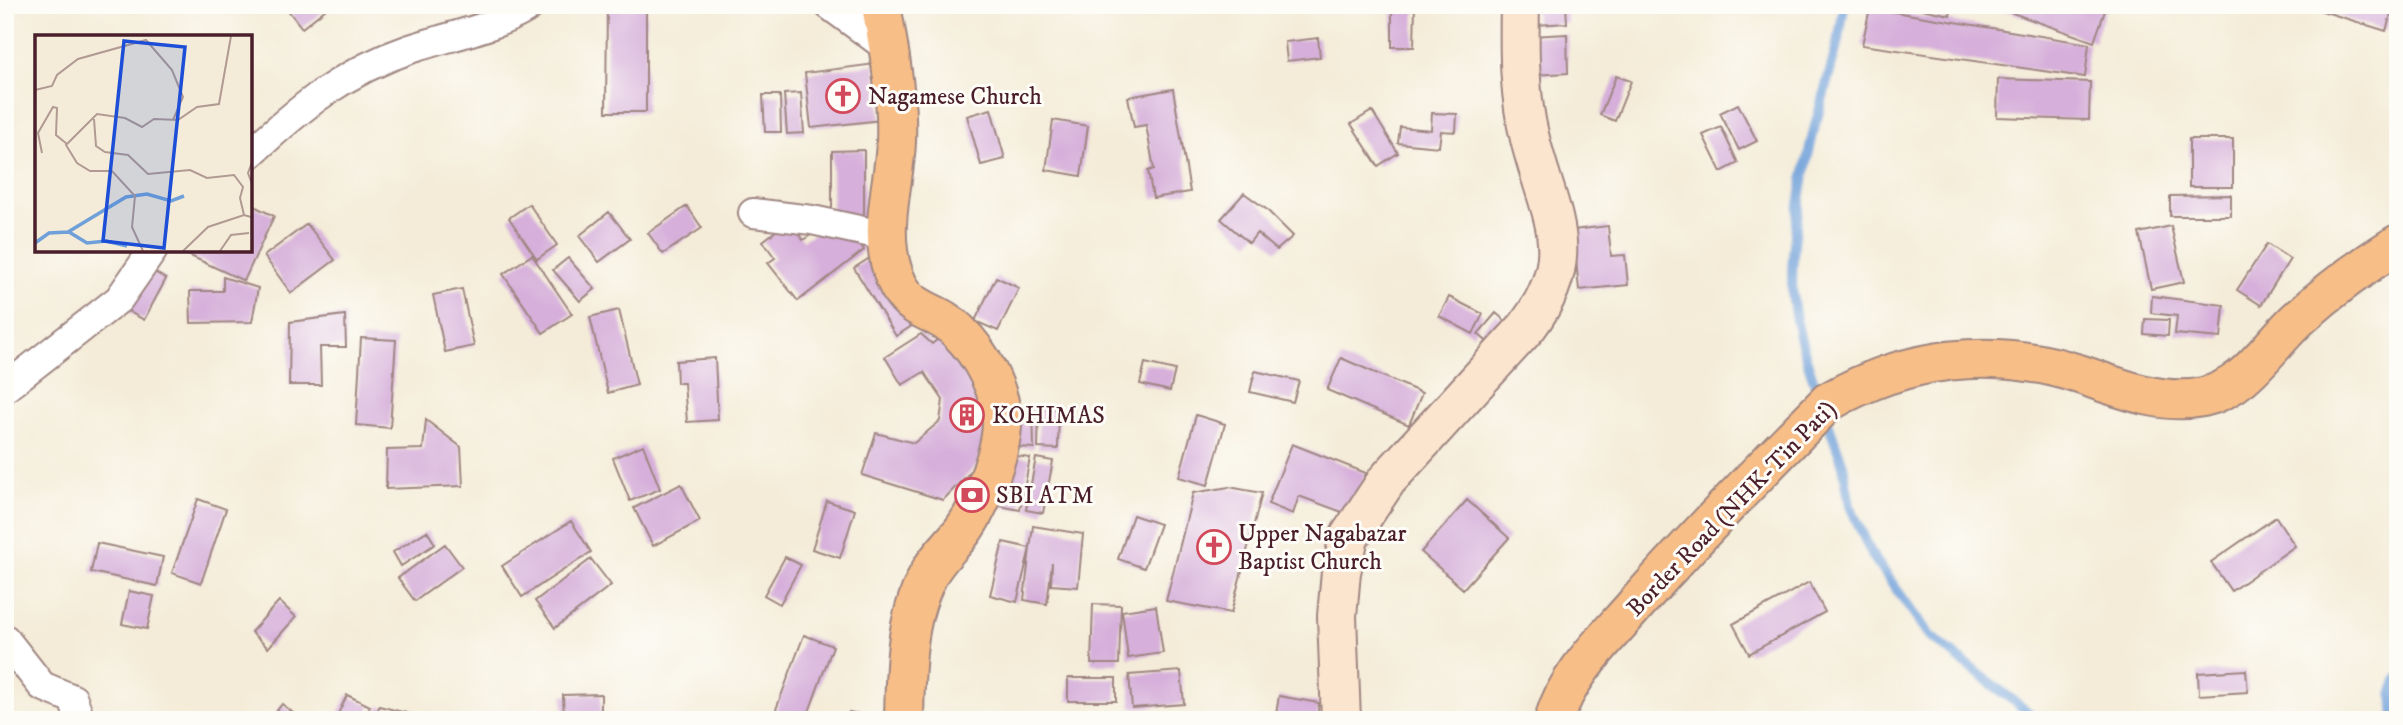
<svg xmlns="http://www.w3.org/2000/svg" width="2403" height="725" font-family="'IM FELL DW Pica',serif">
<rect width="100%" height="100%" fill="#fdfcf7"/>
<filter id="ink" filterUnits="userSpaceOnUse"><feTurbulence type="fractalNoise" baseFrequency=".0143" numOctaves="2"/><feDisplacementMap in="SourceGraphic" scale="14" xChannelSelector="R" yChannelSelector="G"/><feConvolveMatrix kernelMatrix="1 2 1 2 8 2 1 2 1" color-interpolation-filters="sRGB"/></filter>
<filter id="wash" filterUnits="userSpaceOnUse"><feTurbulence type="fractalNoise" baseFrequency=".00686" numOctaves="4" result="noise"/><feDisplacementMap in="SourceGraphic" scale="28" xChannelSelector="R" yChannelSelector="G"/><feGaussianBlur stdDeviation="1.57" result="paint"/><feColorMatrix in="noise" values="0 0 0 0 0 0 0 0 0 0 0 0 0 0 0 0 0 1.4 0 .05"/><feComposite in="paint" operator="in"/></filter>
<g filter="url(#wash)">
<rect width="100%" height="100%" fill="#f4ecd8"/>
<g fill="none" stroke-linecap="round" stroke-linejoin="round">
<path stroke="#6fa0d9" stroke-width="10" d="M1820 399C1809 368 1797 333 1793 301 1788 247 1806 156 1821 104 1830 70 1840 41 1844 5
M1825 414 1843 465 1850 506 1872 555 1930 636 2038 720
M2395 720 2393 692 2398 678"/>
</g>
<g id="blocks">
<path fill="#d6afda" d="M284 5H331L302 28Z
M607 5H646V112H606Z
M1392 5H1415L1414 47H1392Z
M1535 5H1566L1567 23 1536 25Z
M1918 5H1952L1950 15 1917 8Z
M1990 5H2107L2094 42Z
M2303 5H2398V9L2393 7 2386 31Z
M1870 8 2089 44 2085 77 1862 45Z
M1567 34 1568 73 1532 75 1531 36Z
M1318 38 1320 57 1287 61 1285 42Z
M875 64 881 120 811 128 805 73Z
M1616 76 1631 81 1615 121 1600 115Z
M1998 79 2090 82 2089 120 1997 117Z
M1173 89 1190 192 1153 198 1148 171 1154 169 1146 125 1134 127 1128 97Z
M801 93 804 133 787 134 784 94Z
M763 95H780L781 132H765Z
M1738 104 1757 141 1739 150 1720 113Z
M991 109 1005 159 981 165 967 116Z
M1372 111 1398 153 1378 166 1351 124Z
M1432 113 1457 114 1456 132 1441 131 1439 147 1398 143 1400 127 1431 130Z
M1053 120 1088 126 1081 176 1046 170Z
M1721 127 1738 163 1721 172 1703 135Z
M2189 139H2233V187H2189Z
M864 150V218H832V151Z
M1244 193 1266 209 1293 236 1277 250 1257 233 1249 243 1221 219Z
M2231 195V216H2170V196Z
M250 204 274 216 244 281 184 253 250 250Z
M529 204 557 245 537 259 509 218Z
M687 206 702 228 663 254 648 233Z
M609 212 630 239 599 262 579 236Z
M789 221 803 240 825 226 849 228 864 250 798 301 768 263 775 258 763 241Z
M307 224 335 260 291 293 264 256Z
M1608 226 1611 256 1625 255 1628 285 1579 290 1573 230Z
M2171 226 2184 282 2151 289 2139 233Z
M2267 244 2290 259 2261 305 2237 290Z
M876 254 918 322 896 336 854 268Z
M532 255 572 314 543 333 503 274Z
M568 258 595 289 580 301 553 270Z
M151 270 166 279 144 320 118 306Z
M223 277 258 288 252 322 191 323 190 291H223Z
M996 277 1019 288 998 331 975 321Z
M462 289 474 346 445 352 433 295Z
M2152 296 2224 305 2221 338 2175 334 2177 316 2151 313Z
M1449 297 1483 314 1473 334 1439 316Z
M619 310 637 385 608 393 590 317Z
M1496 313 1510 325 1492 346 1478 334Z
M345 315 346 347H320L321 385H289L290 322Z
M2145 319 2169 320 2168 336 2144 334Z
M921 334 932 344 944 334 994 408 978 464 943 500 862 475 876 433 914 443 940 421 943 400 924 372 902 385 885 357Z
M361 338 396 340 390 428 356 425Z
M715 358 718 420 687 422 684 383H677L676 361Z
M1341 358 1422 393 1409 425 1327 390Z
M1145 363 1175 370 1170 391 1140 384Z
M1255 371 1299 381 1293 402 1250 392Z
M1039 407 1059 408 1058 449 1038 448Z
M1016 408H1033L1034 448 1016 447Z
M1196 415 1225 424 1208 485 1179 477Z
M426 420 461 447 463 486 386 489 387 450 423 449Z
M1292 444 1366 473 1350 515 1299 496 1293 514 1268 504Z
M643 445 660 489 630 501 613 458Z
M1010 455 1030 458 1020 510 1000 506Z
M1036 458 1053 461 1043 513 1026 510Z
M681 484 700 521 653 546 634 508Z
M1229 487 1262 493 1231 613 1166 601 1193 493Z
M198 499 226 509 201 583 172 573Z
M1467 500 1509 538 1463 589 1421 552Z
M827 501 855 510 840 558 812 549Z
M1133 515 1160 524 1144 568 1118 559Z
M2276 517 2295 546 2231 591 2211 562Z
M571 521 591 552 522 597 502 566Z
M1033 526 1083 534 1078 587 1051 585 1052 563 1047 604 1024 600 1030 548 1017 602 990 595 1003 542 1030 548Z
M427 531 435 544 401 566 393 552Z
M97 543 163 557 157 586 91 572Z
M445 544 462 567 415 601 398 578Z
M785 557 801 565 780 604 764 595Z
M591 559 611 585 555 628 535 601Z
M1809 582 1825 612 1749 654 1733 624Z
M129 591 154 596 147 629 122 624Z
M279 601 296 617 268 648 251 632Z
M1093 604 1121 605 1119 664H1091Z
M1156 606 1163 653 1128 658 1122 611Z
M804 635 833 646 806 720H772Z
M2246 670 2248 692 2199 695 2198 673Z
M1181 671 1184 704 1132 708 1129 675Z
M1068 678H1116V701H1068Z
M601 694V720H564L563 695Z
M347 695 370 706 363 720H335Z
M1279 696 1319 703 1317 720H1275Z
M282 704 302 720H270Z
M379 706 418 716 417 720H376Z
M849 712 884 718V720H848Z"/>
</g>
</g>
<g filter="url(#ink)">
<use href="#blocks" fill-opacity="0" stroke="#9f8682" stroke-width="2"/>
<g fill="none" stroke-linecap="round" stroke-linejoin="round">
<g stroke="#9f8682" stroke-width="32">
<path id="street" d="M829 5 889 49
M250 154C302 106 343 72 410 49 442 38 506 25 531 5
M753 213 812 220 886 236
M5 388 119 299 153 250
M5 639 42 686 73 699 80 720"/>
</g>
<g stroke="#9f8682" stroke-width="42">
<path id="secondary" d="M1341 720 1337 616 1341 572 1349 537 1387 480 1527 327C1582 254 1549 216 1530 139 1519 95 1519 51 1520 5"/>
</g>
<g stroke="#9f8682" stroke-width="42">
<path id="primary" d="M881 5C889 50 898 96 896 142 894 187 877 233 895 278 909 314 935 308 958 331 981 353 1002 392 1002 425 1001 454 981 505 964 529 954 543 940 555 931 570 905 615 905 669 904 720
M1554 720C1567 674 1607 638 1637 603 1698 534 1763 468 1828 402 1906 357 1992 346 2079 374 2118 387 2161 406 2203 397 2246 388 2269 345 2300 317 2331 289 2362 266 2398 244"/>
</g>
<use href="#street" stroke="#fff" stroke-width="28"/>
<use href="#secondary" stroke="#fce5cf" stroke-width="38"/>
<use href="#primary" stroke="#f7be87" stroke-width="38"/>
</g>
</g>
<defs>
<g id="church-ring" transform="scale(1.75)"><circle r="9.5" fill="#fdfcf7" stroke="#d1495b" stroke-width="1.5"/><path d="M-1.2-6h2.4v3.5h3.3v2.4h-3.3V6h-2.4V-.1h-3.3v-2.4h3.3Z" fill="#d1495b"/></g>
<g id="building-ring" transform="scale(1.75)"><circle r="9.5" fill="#fdfcf7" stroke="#d1495b" stroke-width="1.5"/><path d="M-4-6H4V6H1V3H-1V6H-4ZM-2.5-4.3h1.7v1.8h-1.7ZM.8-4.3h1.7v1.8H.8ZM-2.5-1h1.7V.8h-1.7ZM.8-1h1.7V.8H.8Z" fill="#d1495b"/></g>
<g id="bank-ring" transform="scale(1.75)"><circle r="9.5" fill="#fdfcf7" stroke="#d1495b" stroke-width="1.5"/><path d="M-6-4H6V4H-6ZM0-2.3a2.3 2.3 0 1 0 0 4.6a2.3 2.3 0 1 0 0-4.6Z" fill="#d1495b"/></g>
</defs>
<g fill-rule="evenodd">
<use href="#church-ring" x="843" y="96"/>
<use href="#building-ring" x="967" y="415"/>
<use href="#bank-ring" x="972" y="495"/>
<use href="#church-ring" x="1214" y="547"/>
</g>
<g text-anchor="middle" stroke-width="6" stroke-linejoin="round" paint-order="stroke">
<g font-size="24" fill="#4a1f2b" stroke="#fdfcf7" text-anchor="start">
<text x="868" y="104">Nagamese Church</text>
<text x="992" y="423">KOHIMAS</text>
<text x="996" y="503">SBI ATM</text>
<text x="1238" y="541">Upper Nagabazar<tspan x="1238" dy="28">Baptist Church</tspan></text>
</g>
<g font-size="24" fill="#4a1f2b" stroke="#fdfcf7">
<text transform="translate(1731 508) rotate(-46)" y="8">Border Road (NHK-Tin Pati)</text>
</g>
</g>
<g transform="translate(35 35)">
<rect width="217" height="217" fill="#f4ecd8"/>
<path fill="none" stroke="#6fa0d9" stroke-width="3.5" d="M34 197 52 208 71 206 92 211M0 208 14 198 33 197 91 162 112 159 136 166 149 161"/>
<path fill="none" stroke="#b09a93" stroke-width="2" d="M0 55 17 51 22 40 43 24 111 5 137 35 148 62 138 85M59 84 61 111 70 117 93 120 113 139 155 135 172 143 199 140 208 152 205 163 209 180M7 118 3 98 18 72 22 73 21 100 32 109M217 127 213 138 217 149M217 176V204M108 216 97 192 100 161 77 136H55L42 128 31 110 62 79 90 83 107 92 119 84 143 85 162 72 184 69 196 1M148 216 173 192 209 180 216 182M185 216 196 200 214 198"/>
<path fill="#1d4ed8" fill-opacity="0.15" stroke="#1d4ed8" stroke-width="3.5" d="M89 6 150 12 129 213 68 206Z"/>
<rect width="217" height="217" fill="none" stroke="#4a1f2b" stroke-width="3.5"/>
</g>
<rect width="2403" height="725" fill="none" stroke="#fdfcf7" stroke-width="28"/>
</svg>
